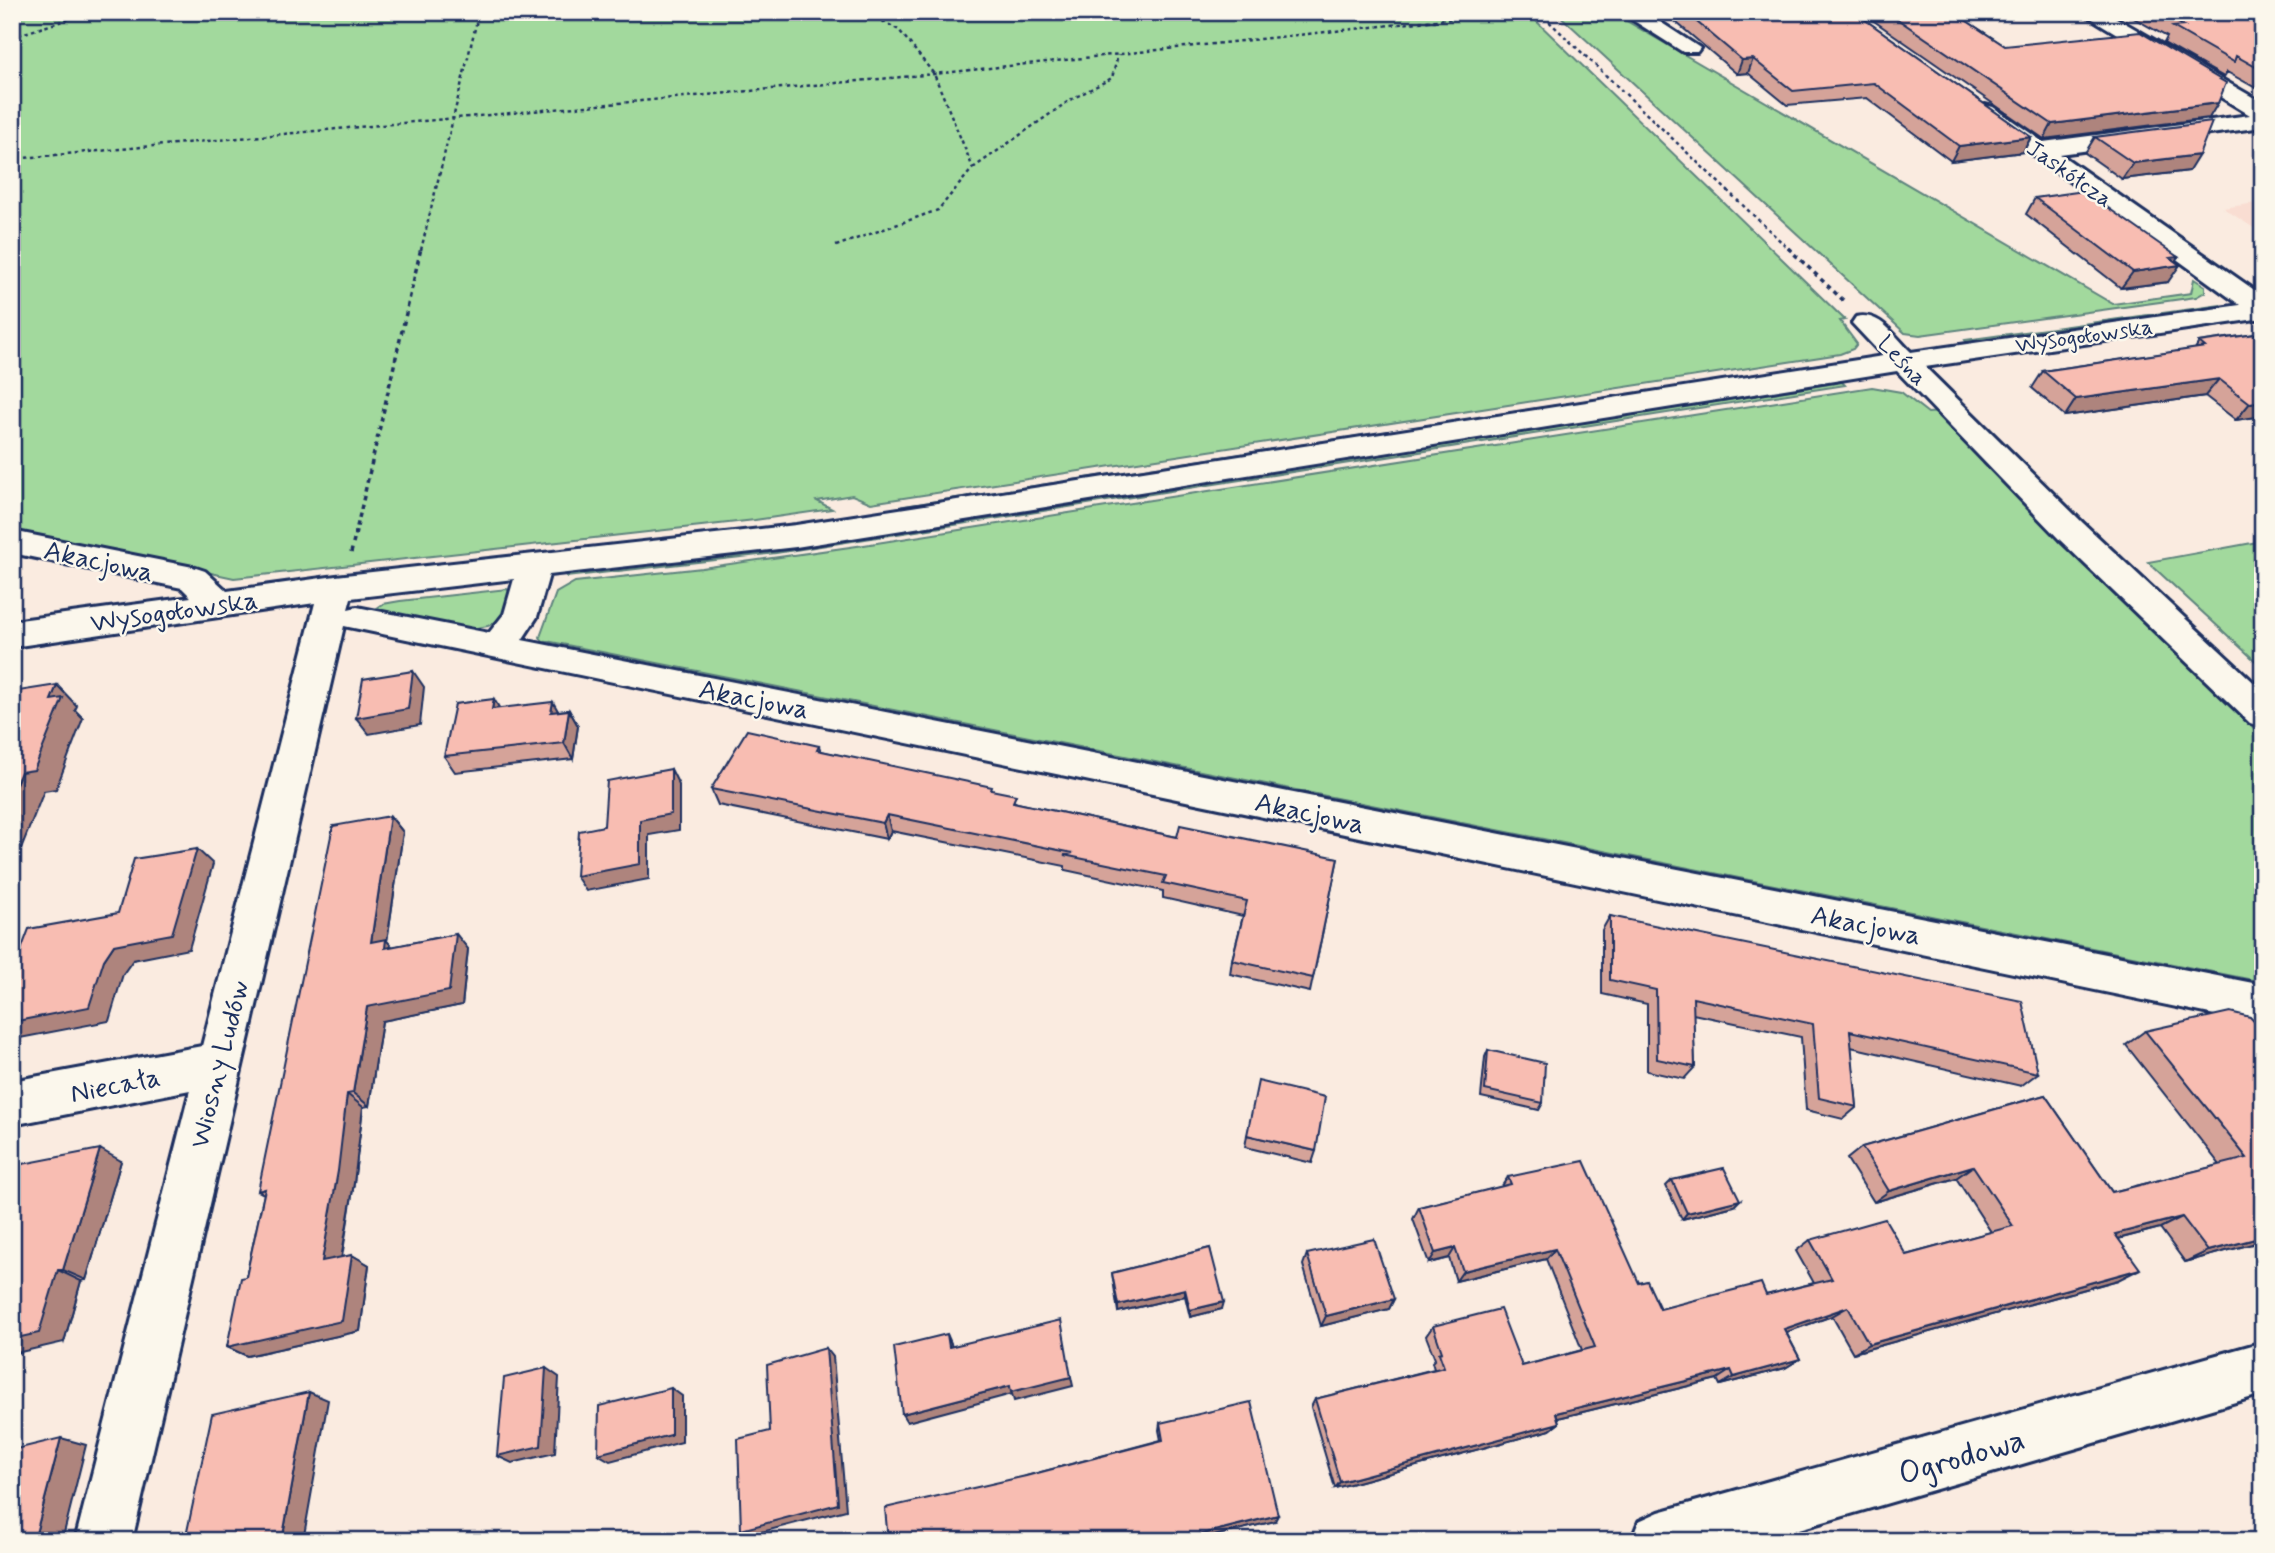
<svg xmlns="http://www.w3.org/2000/svg" width="2275" height="1553" font-family="Mynerve,sans-serif">
<rect width="100%" height="100%" fill="#faebe0"/>
<filter id="ink" filterUnits="userSpaceOnUse"><feTurbulence type="fractalNoise" baseFrequency=".0143" numOctaves="2"/><feDisplacementMap in="SourceGraphic" scale="14" xChannelSelector="R" yChannelSelector="G"/><feConvolveMatrix kernelMatrix="1 2 1 2 8 2 1 2 1" color-interpolation-filters="sRGB"/></filter>
<g filter="url(#ink)">
<path fill="#f9ddd2" d="M2263 202V234L2223 208Z"/>
<path fill="#a2d99d" stroke="#5e847e" stroke-width="2" d="M12 12H1527L1845 320 1840 321 1857 344 1853 349 1840 354 871 503 852 495 817 501 832 509 755 520 234 578 12 530Z
M1556 12H1611L2113 304 2191 293 2194 279 2205 286V292L2196 297 1920 335 1905 333Z
M2221 305 2214 308 1967 343 1965 340Z
M1823 364 1826 366 908 508 904 506Z
M1842 382 1845 385 776 553 566 577 599 570 776 549Z
M1872 387 1901 392 1928 413 1941 412 1989 463 1984 464 2263 738V982L546 641 545 644 540 637 556 593 575 582 702 568 864 545Z
M2263 541V668L2148 562Z
M507 589 511 594 503 618 488 626 466 630 373 611 383 604 400 601Z"/>
<g fill="none" stroke-linecap="round" stroke-linejoin="round">
<g stroke="#1b2f5e" stroke-width="6">
<path id="minor" d="M1620 12H1645L1700 48 1697 52H1683Z
M2081 12H2106L2263 103V127L2060 154 2263 296V318L1925 367 2083 523 2263 691V727L2250 723 2059 539 1897 371 796 547 549 575 537 617 522 640 2263 985V1025L344 626 132 1541H75L190 1090 12 1125V1081L202 1046 315 603 12 647V621L191 597 182 588 12 553V531L193 567 205 571 227 591 336 576 796 525 1883 356 1852 323 1856 317C1880 311 1895 337 1911 352L2240 305 1974 112 1985 105 1993 107 2043 142 2250 115ZM514 579 504 614 489 633 357 607 348 609 351 598Z
M2263 1342V1394L1758 1541H1631L1639 1521 1659 1512Z"/>
</g>
<path stroke="#1b2f5e" stroke-width="2.5" stroke-dasharray="3.5 3.5" stroke-linecap="butt" d="M1539 12 1790 250
M12 37 91 12
M12 159 934 74 1512 12
M973 168 1070 100 1112 78 1118 55
M836 246 938 210 973 168 934 74 899 30 865 12
M421 250 479 12"/>
<path stroke="#1b2f5e" stroke-width="3.5" stroke-dasharray="4.5 4.5" stroke-linecap="butt" d="M1788 248 1846 303
M351 553 421 248"/>
<use href="#minor" fill="#fbf7ec" fill-rule="evenodd"/>
</g>
<path fill="#d5a399" stroke="#1b2f5e" stroke-width="2" d="M1664 12H1854L2031 137 2023 152 1951 161 1867 98 1787 105 1748 73 1737 74Z
M1861 12H1953L2005 46 2209 118 2044 139Z
M2123 12H2263V92L2227 72 2224 77 2164 43 2167 37Z
M2095 137 2189 171 2122 179 2085 153Z
M2035 198 2178 257 2175 261 2168 282 2121 288 2026 214Z
M2263 333V416L2236 420 2205 396 2065 416 2032 388 2043 371 2195 349 2199 342Z
M499 708 558 711 569 710 578 726 573 759 455 772 444 756Z
M819 746 821 751 992 790 1017 803 1177 837 1338 858 1310 992 1230 974 1232 960 1243 916 1163 898V891L1065 870V866L891 831 887 839 718 805 711 789Z
M390 816 403 832 387 941 392 947 456 934 468 949 462 1005 382 1021 369 1106 363 1107 354 1183 342 1257 352 1255 369 1265 360 1331 247 1356 227 1347 246 1277 264 1194 258 1191Z
M1610 916 2038 1073 2021 1086 1851 1047 1857 1107 1843 1119 1806 1110 1801 1037 1693 1014 1695 1067 1684 1079 1647 1071V1004L1602 994V930Z
M2145 1031H2263V1241L2185 1262 2160 1228 2118 1239V1280L1853 1353 1832 1316 1786 1332 1800 1359 1785 1368 1720 1385 1717 1379 1558 1418 1559 1423 1550 1430 1335 1488 1311 1407 1315 1399 1434 1369 1432 1362 1435 1359 1426 1336 1433 1326 1522 1366 1582 1350 1546 1259 1456 1281 1449 1258 1429 1263 1413 1219 1419 1207 1501 1187 1508 1177 1639 1283 1660 1309 1766 1295 1814 1283 1796 1251 1810 1240 1906 1255 1991 1232 1956 1178 1874 1202 1847 1159 1862 1147 2045 1095 2112 1192 2220 1165 2126 1045Z
M1488 1050 1543 1103 1539 1110 1481 1097 1485 1057Z
M1247 1135 1316 1151 1312 1163 1245 1147Z
M121 1161 86 1280 81 1281 64 1342 12 1166Z
M1672 1180 1734 1206 1682 1219 1666 1186Z
M1210 1248 1222 1309 1190 1317 1185 1296 1118 1312 1112 1273Z
M1307 1254 1394 1299 1389 1309 1321 1326 1303 1265Z
M1160 1423 1275 1521 1193 1541H888L1026 1476 1161 1440 1159 1430Z"/>
<path fill="#ae847d" stroke="#1b2f5e" stroke-width="2" d="M1753 59 1748 73 1737 74 1742 60Z
M2218 103 2209 118 2044 139 2052 124Z
M2031 137 2023 152 1951 161 1959 146Z
M2199 155 2189 171 2122 179 2133 163Z
M2180 265 2168 282 2121 288 2133 272Z
M2219 379 2205 396 2065 416 2076 399Z
M2263 401V416L2236 420 2250 403Z
M413 671 424 687 420 725 369 734 356 718Z
M57 685 77 706 75 710 83 718 56 789 44 791 12 871V793Z
M494 699 504 716 492 709Z
M553 702 562 718 551 712Z
M569 710 578 726 573 759 564 743Z
M671 769 679 785V830L649 835V879L586 891 576 876 640 820Z
M887 815 891 831 887 839 883 823Z
M390 816 403 832 387 941 399 954 371 942Z
M197 849 213 864 189 949 133 960 123 974 109 1021 15 1039 12 1037V1022L104 960 114 945Z
M12 876 20 882 12 903Z
M456 934 468 949 462 1005 382 1021 369 1106 353 1093 367 1007Z
M347 1094 363 1107 354 1183 339 1271 322 1261Z
M100 1149 121 1161 86 1280 63 1270Z
M1973 1166 1956 1178 1874 1202 1889 1191Z
M1740 1200 1734 1206 1682 1219 1687 1213Z
M2182 1217 2160 1228 2094 1245 2115 1234Z
M2263 1237V1241L2185 1262 2208 1251Z
M1455 1248 1449 1258 1429 1263 1435 1253Z
M1555 1249 1546 1259 1456 1281 1463 1271Z
M352 1255 369 1265 360 1331 247 1356 227 1347Z
M2140 1269 2118 1280 1853 1353 1869 1344Z
M58 1270 81 1281 64 1342 12 1354V1339Z
M1185 1289V1296L1118 1312V1305Z
M1394 1299 1389 1309 1321 1326 1326 1316Z
M1224 1302 1222 1309 1190 1317V1310Z
M1848 1307 1832 1316 1770 1338 1784 1329Z
M947 1334 951 1343 953 1356 949 1347Z
M826 1348 833 1357 846 1510 750 1535 741 1530Z
M1800 1359 1785 1368 1720 1385 1734 1377Z
M546 1368 559 1377 555 1453 512 1463 497 1456Z
M1731 1370 1717 1379 1546 1421 1556 1413Z
M1071 1377 1073 1386 1014 1401 1012 1394 907 1422 902 1414 1010 1386Z
M671 1388 682 1396V1442L610 1461 598 1454Z
M309 1392 328 1400 303 1541H282Z
M1559 1423 1550 1430 1335 1488 1340 1482Z
M61 1438 86 1445 62 1541H34Z
M1278 1515 1275 1521 1193 1541H1174Z"/>
<path fill="#f8bdb2" stroke="#1b2f5e" stroke-width="2" d="M1685 12H1854L2031 137 1959 146 1874 83 1793 91 1753 59 1742 60Z
M1887 12H1953L2005 46 2140 32 2226 83 2218 103 2052 124Z
M2158 12H2263V71L2236 56 2234 62 2173 27 2184 26Z
M2212 122 2199 155 2133 163 2095 137Z
M2084 191 2178 257 2170 258 2180 265 2133 272 2035 198Z
M2263 333V401L2250 403 2219 379 2076 399 2043 371 2205 347 2199 342Z
M413 671 408 709 356 718 363 679Z
M57 685 51 700 63 698 34 770 21 772 12 793V692Z
M494 699 492 709 553 702 551 712 569 710 564 743 444 756 455 704Z
M747 730 819 746 817 750 992 787 991 790 1016 795 1013 802 1177 837 1180 825 1338 858 1313 978 1232 960 1247 901 1163 883 1166 876 1064 855 1073 853 887 815 883 823 711 789Z
M671 769V814L640 820V864L576 876 579 831 604 826 607 781Z
M390 816 371 942 386 939 385 948 456 934 449 991 367 1007 353 1093 347 1094 338 1171 322 1261 352 1255 342 1321 227 1347 241 1278 246 1277 265 1189 258 1191 333 826Z
M197 849 172 934 114 945 104 960 89 1007 12 1022V974L29 929 118 913 134 859Z
M1610 916 2022 1001 2038 1073 1850 1031 1857 1107 1819 1098 1813 1024 1693 998 1695 1067 1657 1059 1656 990 1610 980Z
M2230 1012 2250 1017 2263 1031V1237L2208 1251 2182 1217 2115 1234 2140 1269 1869 1344 1848 1307 1784 1329 1800 1359 1734 1377 1731 1370 1556 1413 1559 1423 1340 1482 1315 1399 1444 1367 1439 1353 1442 1352 1433 1326 1500 1309 1522 1366 1595 1347 1555 1249 1463 1271 1455 1248 1435 1253 1419 1207 1511 1184 1508 1177 1584 1161 1639 1283 1647 1281 1660 1309 1761 1283 1766 1295 1832 1279 1810 1240 1885 1219 1906 1255 2013 1226 1973 1166 1889 1191 1862 1147 2045 1095 2112 1192 2247 1158 2145 1031Z
M1488 1050 1545 1063 1543 1103 1485 1090Z
M1258 1081 1325 1097 1316 1151 1247 1135Z
M100 1149 63 1270H58L39 1333 12 1339V1166Z
M1724 1168 1740 1200 1687 1213 1672 1180Z
M1374 1239 1394 1299 1326 1316 1307 1254Z
M1210 1248 1224 1302 1190 1310 1185 1289 1118 1305 1112 1273Z
M1061 1320 1071 1377 1011 1392 1010 1386 902 1414 894 1347 947 1334 949 1347Z
M826 1348 838 1504 741 1530 738 1439 770 1431 767 1365Z
M546 1368 541 1446 497 1456 504 1378Z
M671 1388V1435L598 1454 599 1406Z
M309 1392 282 1541H185L212 1414Z
M1251 1402 1278 1515 1174 1541H888L885 1508 1026 1476 1163 1440 1160 1423Z
M61 1438 34 1541H12V1450Z"/>
</g>
<g text-anchor="middle" stroke-width="5" stroke-linejoin="round" paint-order="stroke">
<g font-size="23" fill="#1b2f5e" stroke="#fbf7ec">
<text transform="translate(2070 173) rotate(35)" y="8">Jaskółcza</text>
<text transform="translate(2084 335) rotate(-8)" y="8">Wysogotowska</text>
<text transform="translate(1903 360) rotate(46)" y="8">Leśna</text>
</g>
<g font-size="28" fill="#1b2f5e" stroke="#fbf7ec">
<text transform="translate(99 560) rotate(12)" y="10">Akacjowa</text>
<text transform="translate(174 610) rotate(-8)" y="10">Wysogotowska</text>
<text transform="translate(754 698) rotate(11)" y="10">Akacjowa</text>
<text transform="translate(1310 812) rotate(12)" y="10">Akacjowa</text>
<text transform="translate(1866 924) rotate(11)" y="10">Akacjowa</text>
<text transform="translate(218 1064) rotate(-76)" y="10">Wiosny Ludów</text>
<text transform="translate(115 1084) rotate(-11)" y="10">Niecała</text>
</g>
<g font-size="33" fill="#1b2f5e" stroke="#fbf7ec">
<text transform="translate(1961 1455) rotate(-16)" y="12">Ogrodowa</text>
</g>
</g>
<rect width="2275" height="1553" fill="none" stroke="#fbf7ec" stroke-width="42"/>
<rect x="21" y="21" width="2233" height="1511" fill="none" stroke="#1b2f5e" stroke-width="2.5" filter="url(#ink)"/>
</svg>
